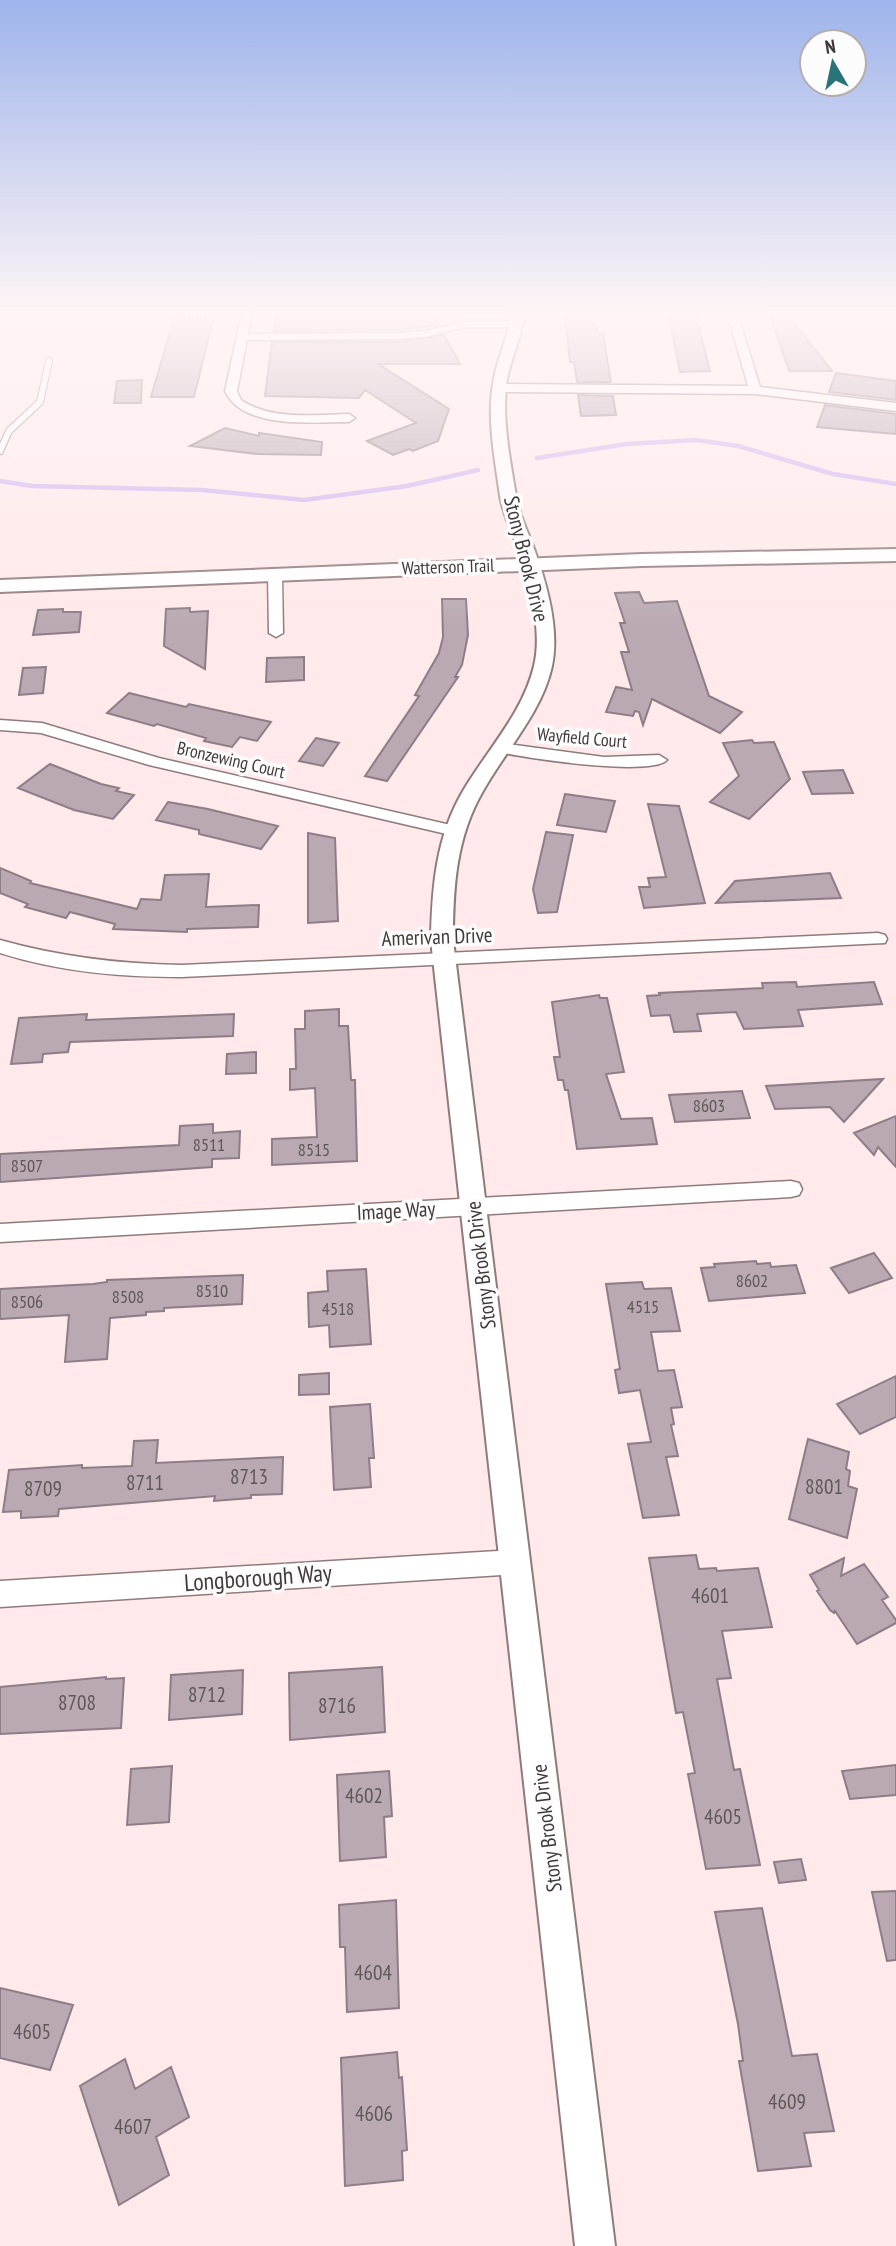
<svg xmlns="http://www.w3.org/2000/svg" width="896" height="2246" font-family="'PT Sans Narrow',sans-serif">
<rect width="100%" height="100%" fill="#ffe9ea"/>
<g fill="none" stroke-linecap="round" stroke-linejoin="round">
<path stroke="#d0b4f0" stroke-width="4.5" d="M537 458 627 444 696 440 738 446 833 474 896 484
M0 481 32 486 202 490 304 500 407 486 478 470"/>
</g>
<path fill="#baa9b3" stroke="#8d7d87" stroke-width="2" d="M181 312H215L194 397H151L174 318H179Z
M277 312H432L439 325 398 330 274 331Z
M568 312H587L599 333H603L611 382H577L574 362H570L565 315Z
M668 312H695L710 371 680 372Z
M769 312H785L832 371H789Z
M444 335 460 364H378L449 409 438 441 413 451 409 449 393 455 367 441 416 423 365 390 359 398 265 396 272 342H398Z
M836 373 896 381V400L829 392Z
M142 380 141 403H114L117 381Z
M578 395 613 396 616 415 581 416Z
M825 405 896 414V434L817 427Z
M225 428 259 436V433L322 442 321 455 257 454 190 446Z
M639 592 644 603 677 601 709 696 742 712 720 733 652 699 643 725 639 712 635 711 633 716 606 712 616 687 632 690 621 652H629L620 623H625L615 593Z
M442 599H466L468 635 462 665 455 677H458L387 781 365 776 419 696 415 695 439 653 443 637Z
M190 608V612L208 611 205 669 164 646 166 609Z
M63 609V612H81L79 632 33 635 38 610Z
M304 657V680L266 682 267 658Z
M46 667 43 693 19 695 23 668Z
M129 693 186 707 189 704 271 722 257 741 240 737 232 747 204 741 206 738 157 724 154 726 107 713Z
M316 738 339 743 323 766 299 761Z
M752 740 754 743 774 742 790 779 749 819 710 802 739 776 723 743Z
M50 764 101 784 119 788 116 791 134 795 113 819 74 810 18 788Z
M843 770 853 793 812 794 803 772Z
M565 794 615 801 606 832 557 825Z
M168 802 208 809 278 826 261 849 199 834V830L156 820Z
M648 804 679 806 705 903 644 908 639 887H650L648 878 666 877Z
M546 832 573 835 557 912 538 913 533 889Z
M308 833 335 838 338 921 308 923Z
M0 868 31 881 30 883 137 909 141 899 161 900 165 875 209 874 206 907 259 905 258 927 187 929V932L113 929 115 924 70 912 66 918 25 907 28 904 0 893Z
M830 873 841 898 716 903 735 881Z
M796 982 797 987 874 982 882 1004 798 1010 803 1026 744 1029 736 1012 697 1014 701 1031 674 1032 670 1015 651 1016 647 996 660 995 659 993 763 988 762 983Z
M599 995 600 998H607L624 1072 606 1074 621 1119 652 1118 657 1144 577 1149 568 1090H565L563 1080H558L554 1057H560L552 1002Z
M339 1009V1026H348L351 1080H355L357 1161 272 1165V1139L317 1137 315 1088 290 1090V1069H296L295 1029H305V1011Z
M87 1014 86 1020 234 1014 233 1036 70 1042 68 1052 43 1054 42 1062 11 1064 19 1018Z
M256 1052V1073L226 1074 227 1054Z
M883 1079 844 1122 830 1107 775 1109 766 1086Z
M742 1091 750 1118 675 1122 669 1095Z
M896 1116V1167L878 1147 874 1155 854 1133Z
M213 1124V1133L240 1131 239 1158 212 1159V1167L0 1182V1154L179 1145 180 1126Z
M874 1253 892 1278 849 1293 831 1268Z
M756 1261 757 1264 770 1263 771 1267 796 1265 805 1293 709 1301 701 1268 715 1267 714 1264Z
M366 1269 371 1344 330 1347 329 1325 309 1327 308 1293 328 1291 327 1271Z
M243 1275 242 1304 164 1308V1311L146 1312V1315L110 1318 107 1359 65 1362 69 1315 0 1319V1289L93 1284 107 1282V1280Z
M642 1282 644 1289 671 1288 680 1331 651 1332 658 1371 674 1370 682 1407 671 1408 674 1424 671 1425 678 1456 666 1457 679 1515 643 1518 628 1444 651 1442 640 1390 619 1393 615 1370 620 1369 606 1284Z
M329 1373V1394L299 1395V1375Z
M896 1376V1417L860 1434 837 1404Z
M370 1404 374 1458H369L371 1487 334 1490 330 1407Z
M808 1439 849 1452 846 1469 850 1471 848 1486 857 1489 847 1538 789 1519Z
M158 1440 156 1463 283 1457 282 1494 251 1495V1498L214 1501 215 1496 59 1509 58 1516 21 1518V1511L3 1512 9 1470 82 1465V1468L132 1466 134 1441Z
M696 1555 699 1569 716 1568 717 1571 758 1568 772 1627 722 1631 731 1678 717 1679 734 1770 740 1769 760 1865 706 1869 688 1774 695 1773 683 1712 676 1713 649 1558Z
M844 1558 841 1576 864 1564 888 1597 882 1600 896 1620V1623L857 1644 835 1611 834 1613 830 1610 817 1591 819 1590 810 1575Z
M382 1667 385 1732 290 1740 289 1673Z
M243 1670 242 1714 169 1720 171 1675Z
M106 1677V1679L124 1678 121 1728 0 1734V1687Z
M896 1765V1795L850 1799 842 1771Z
M172 1766 169 1822 127 1825 131 1769Z
M389 1771 392 1816 384 1817 386 1857 340 1861 337 1775Z
M801 1859 806 1880 779 1883 774 1862Z
M896 1891V1960L887 1961 872 1892Z
M396 1900 399 2008 347 2012 345 1947H340L339 1905Z
M762 1908 792 2056 817 2054 834 2131 804 2133 811 2166 758 2171 739 2061H743L738 2024 715 1912Z
M0 1988 73 2005 50 2070 0 2058Z
M397 2052 399 2078 402 2077 407 2150 402 2151 403 2180 345 2186 341 2058Z
M125 2059 135 2089 171 2067 189 2117 156 2137 169 2175 119 2205 80 2086Z"/>
<g fill="none" stroke-linecap="round" stroke-linejoin="round">
<g stroke="#8e7b7b" stroke-width="8">
<path id="service" d="M0 451 9 431 40 402 49 361"/>
</g>
<g stroke="#8e7b7b" stroke-width="3">
<path id="minor" d="M242 312H252L248 334 398 333 425 331 466 321H518L523 324 518 327H466L425 337 398 339 247 340 237 391 241 400C271 420 314 415 349 414L355 418 349 422C313 422 243 430 225 391Z
M727 312H737L760 387 896 403V411L755 394 499 392 493 388 499 384 748 386Z
M275 571 282 575 283 633 276 637 269 633 268 575Z
M0 720 42 723 159 758 455 826 464 831 455 836 149 765 41 733 0 730Z
M501 743 604 757 659 755 667 760C651 777 521 758 495 751L493 748 495 745Z
M878 933 885 935 887 939 885 943 182 977C120 977 60 972 0 953V940C61 957 119 964 182 965Z
M791 1181 799 1183 802 1189 799 1195 791 1197 0 1242V1224Z
M516 1550 525 1553 529 1562 525 1571 516 1574 0 1607V1581Z"/>
</g>
<g stroke="#8e7b7b" stroke-width="4">
<path id="tertiary" d="M512 312H524C522 336 512 356 507 379 501 416 510 459 516 496 518 513 527 529 533 546 546 581 560 628 552 666 542 712 506 750 483 791 456 837 453 888 453 940L615 2246H575L431 940C432 887 436 837 463 791 487 750 523 713 534 666 543 629 529 582 517 546 511 529 503 514 500 496 495 459 486 415 494 379 498 356 509 336 512 312Z"/>
</g>
<g stroke="#8e7b7b" stroke-width="4">
<path id="secondary" d="M896 549V561L642 566 0 592V580L642 554Z"/>
</g>
<use href="#service" stroke="#fff" stroke-width="6"/>
<use href="#minor" fill="#fff" fill-rule="evenodd"/>
<use href="#tertiary" fill="#fff" fill-rule="evenodd"/>
<use href="#secondary" fill="#fff" fill-rule="evenodd"/>
</g>
<linearGradient id="sky" x2="0" y2="1"><stop stop-color="#9eb4eb"/><stop offset="0.5" stop-color="#fff5f6"/><stop offset="1" stop-color="#fff5f6" stop-opacity="0"/></linearGradient>
<rect width="896" height="627" fill="url(#sky)"/>
<g text-anchor="middle" stroke-width="7" stroke-linejoin="round" paint-order="stroke">
<g font-size="18" fill="#423a3a" stroke="#fcfcfc">
<text transform="translate(448 567) rotate(-2)" y="6">Watterson Trail</text>
<text transform="translate(582 738) rotate(5)" y="6">Wayfield Court</text>
<text transform="translate(231 760) rotate(13)" y="6">Bronzewing Court</text>
</g>
<g font-size="18" fill="#605658">
<text x="709" y="1112">8603</text>
<text x="209" y="1151">8511</text>
<text x="314" y="1156">8515</text>
<text x="27" y="1172">8507</text>
<text x="752" y="1287">8602</text>
<text x="212" y="1297">8510</text>
<text x="128" y="1303">8508</text>
<text x="27" y="1308">8506</text>
<text x="643" y="1313">4515</text>
<text x="338" y="1315">4518</text>
</g>
<g font-size="21" fill="#423a3a" stroke="#fcfcfc">
<text transform="translate(526 559) rotate(76)" y="7">Stony Brook Drive</text>
<text transform="translate(437 937) rotate(-2)" y="7">Amerivan Drive</text>
<text transform="translate(396 1211) rotate(-3)" y="7">Image Way</text>
<text transform="translate(481 1265) rotate(-97)" y="7">Stony Brook Drive</text>
<text transform="translate(547 1828) rotate(-97)" y="7">Stony Brook Drive</text>
</g>
<g font-size="21" fill="#605658">
<text x="249" y="1484">8713</text>
<text x="145" y="1490">8711</text>
<text x="824" y="1494">8801</text>
<text x="43" y="1496">8709</text>
<text x="710" y="1603">4601</text>
<text x="207" y="1702">8712</text>
<text x="77" y="1710">8708</text>
<text x="337" y="1713">8716</text>
<text x="364" y="1803">4602</text>
<text x="723" y="1824">4605</text>
<text x="373" y="1980">4604</text>
<text x="32" y="2039">4605</text>
<text x="787" y="2109">4609</text>
<text x="374" y="2121">4606</text>
<text x="133" y="2134">4607</text>
</g>
<g font-size="24" fill="#423a3a" stroke="#fcfcfc">
<text transform="translate(258 1578) rotate(-4)" y="8">Longborough Way</text>
</g>
</g>
<g transform="translate(833 63) rotate(351)"><circle r="33" fill="#fcfcfc" stroke="#b2aeae" stroke-width="2"/>
<path d="M0-5L12 26L0 18L-12 26Z" fill="#297379"/>
<text y="-10" font-size="19" font-weight="bold" text-anchor="middle" fill="#423a3a">N</text>
</g>
</svg>
